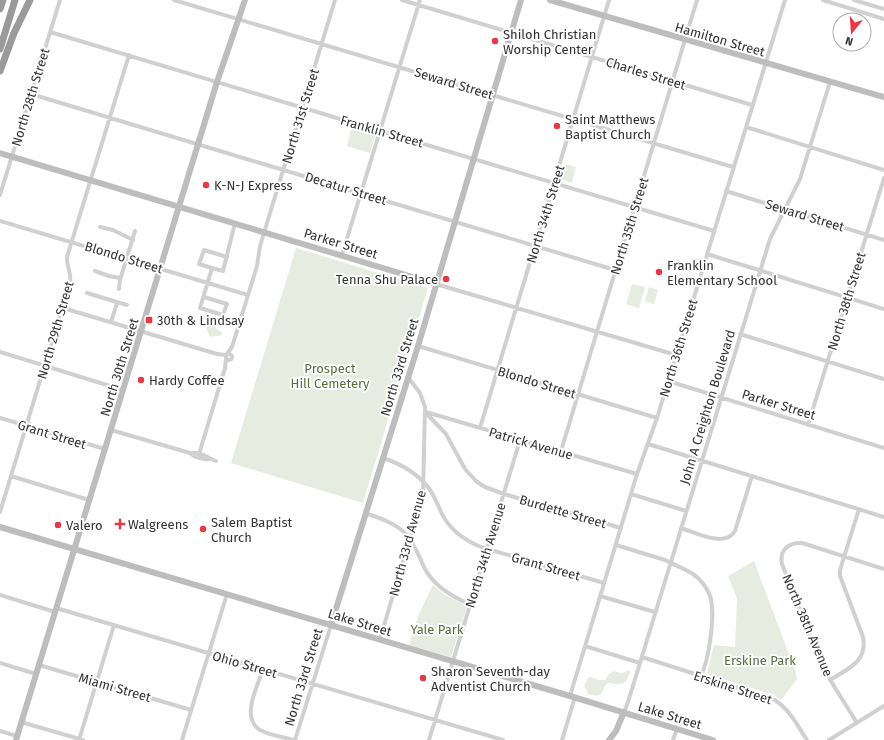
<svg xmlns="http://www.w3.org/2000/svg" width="884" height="740" font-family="'Fira Sans',sans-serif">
<rect width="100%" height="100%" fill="#fff"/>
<path fill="#e6ecdf" d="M352 126 376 133 370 153 347 146Z
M565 164 576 167 572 183 561 179Z
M296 248 428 288 363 503 231 463Z
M632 284 645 287 639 308 626 304Z
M649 287 658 290 654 304 645 301Z
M208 323 210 325H213L223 334 219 336 210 337 206 328Z
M754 561 796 673 797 679 781 700 774 695 709 675 707 673 714 645 735 647 737 599 728 576Z
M433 585 445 595 467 606 451 657 409 645 419 614Z
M628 670 630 672C626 686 621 685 608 683 599 691 606 699 588 694L584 686 588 678 591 677 599 680H605L609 674 614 671C619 673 623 674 628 670Z"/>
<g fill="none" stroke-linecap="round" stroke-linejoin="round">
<path stroke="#d0d0d0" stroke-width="4" d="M174 0 733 167
M402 0 752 105
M823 0 884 19
M854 0 884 9
M50 32 714 231
M31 94 615 270
M746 127 884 170
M726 191 884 240
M0 195 60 0
M0 221 248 295
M100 227 113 230 133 240
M707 254 884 309
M342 255 420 0
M212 268 199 264 204 250 227 257
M95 271 109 276 120 278
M436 284 676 355
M119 289 120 280 135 231
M87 293 127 305
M204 297 227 304 223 315 200 308C204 295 208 281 212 268L223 271 235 223
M63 308 217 354 226 355
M111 322 117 303
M740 334 884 379
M418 346 657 418
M0 352 123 390
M226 357a3 3 0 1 1 6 0a3 3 0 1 1-6 0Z
M227 354 232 347 257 266 260 246 335 0
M668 381 884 448
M425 412 446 434 465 469 476 481 485 487 504 494 621 528
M426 412 637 474
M0 418 105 449
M808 425 884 178
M480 428 609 0
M111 430 190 453C194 457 203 460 209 459
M648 444 884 517
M561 451 697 0
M190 453C199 451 208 458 216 461
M199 454 225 368 226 359
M383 458C401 464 416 472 428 487 434 495 437 503 441 512 449 529 464 540 481 547L604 583
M11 476 89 500
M631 494 686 511
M0 512 70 282C72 273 66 266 67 257L129 55
M365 513C380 518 395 523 406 534 415 544 419 557 425 569 435 587 452 597 470 604
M681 528C696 533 725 548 735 531L752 476
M616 545 665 560C676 566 690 570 698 578 704 584 709 591 711 599 715 618 709 659 701 676
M0 595 55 612
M600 596 655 612
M56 608 503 740
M380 639 423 494 425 407 420 393 408 377
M585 646 640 663
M642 657 773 699C789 708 797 725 807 740
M0 663 36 674
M39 665 191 710
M263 669C258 685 240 718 260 730 269 735 283 737 293 740
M830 680C847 669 868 662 863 637L840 576V570L859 509
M570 696 637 474 657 418 785 0
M624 712 628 702 770 239 800 179 830 82
M21 722 83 740
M857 723 824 670 819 660 782 564C779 550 789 542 802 543L884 569
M0 731 17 736
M79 740 114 625
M182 740 227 594
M295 740 331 625
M429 740 520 440
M562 740 575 697
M673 740 677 729
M829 740 884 706"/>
<path stroke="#bdbdbd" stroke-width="6" d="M550 0 884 97
M0 153 436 284
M0 527 570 696 713 740
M331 625 418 346 521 0
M16 740 217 82 245 0
M609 740 616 731 624 712"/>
<path stroke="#9a9a9a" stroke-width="7" d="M0 9 3 0
M0 49 15 0
M0 71 14 33 30 0"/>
</g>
<g fill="#e63946" stroke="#fff" stroke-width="1.5">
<circle cx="495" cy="41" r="4"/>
<circle cx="557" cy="126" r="4"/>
<circle cx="206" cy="185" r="4"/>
<circle cx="659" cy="272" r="4"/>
<circle cx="446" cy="279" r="4"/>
<rect x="145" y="316" width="8" height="8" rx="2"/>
<circle cx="141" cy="380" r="4"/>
<path d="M118 518h4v4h4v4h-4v4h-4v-4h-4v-4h4z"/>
<circle cx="58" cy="525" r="4"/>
<circle cx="203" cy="529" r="4"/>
<circle cx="423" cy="678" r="4"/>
</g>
<g text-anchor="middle" stroke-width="4" stroke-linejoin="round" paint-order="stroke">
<g font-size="13" fill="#333" stroke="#fff" text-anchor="start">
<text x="503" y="39">Shiloh Christian<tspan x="503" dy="15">Worship Center</tspan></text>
<text x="565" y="124">Saint Matthews<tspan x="565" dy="15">Baptist Church</tspan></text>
<text x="214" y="190">K-N-J Express</text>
<text x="667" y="270">Franklin<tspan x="667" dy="15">Elementary School</tspan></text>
<text x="438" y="284" text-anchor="end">Tenna Shu Palace</text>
<text x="157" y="325">30th &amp; Lindsay</text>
<text x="149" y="385">Hardy Coffee</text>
<text x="211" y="527">Salem Baptist<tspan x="211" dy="15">Church</tspan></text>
<text x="128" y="529">Walgreens</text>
<text x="66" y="530">Valero</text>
<text x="431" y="676">Sharon Seventh-day<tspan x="431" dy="15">Adventist Church</tspan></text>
</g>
<g font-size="13" fill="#333" stroke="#fff">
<text transform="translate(720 39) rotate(16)" y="5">Hamilton Street</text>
<text transform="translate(646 73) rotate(17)" y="5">Charles Street</text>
<text transform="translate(454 83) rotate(17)" y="5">Seward Street</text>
<text transform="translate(30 97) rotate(-73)" y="5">North 28th Street</text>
<text transform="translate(300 116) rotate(-73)" y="5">North 31st Street</text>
<text transform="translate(382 131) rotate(16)" y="5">Franklin Street</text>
<text transform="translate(346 188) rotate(17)" y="5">Decatur Street</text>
<text transform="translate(545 214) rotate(-73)" y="5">North 34th Street</text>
<text transform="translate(805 215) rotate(17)" y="5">Seward Street</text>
<text transform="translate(629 226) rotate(-73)" y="5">North 35th Street</text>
<text transform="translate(341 243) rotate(17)" y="5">Parker Street</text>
<text transform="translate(124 257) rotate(17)" y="5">Blondo Street</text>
<text transform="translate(846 301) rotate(-73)" y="5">North 38th Street</text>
<text transform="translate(55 330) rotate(-74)" y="5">North 29th Street</text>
<text transform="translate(678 348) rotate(-73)" y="5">North 36th Street</text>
<text transform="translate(119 367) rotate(-73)" y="5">North 30th Street</text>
<text transform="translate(399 367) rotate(-73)" y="5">North 33rd Street</text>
<text transform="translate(537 382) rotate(17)" y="5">Blondo Street</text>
<text transform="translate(779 404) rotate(17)" y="5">Parker Street</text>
<text transform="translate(707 407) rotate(-73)" y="5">John A Creighton Boulevard</text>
<text transform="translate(52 434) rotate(17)" y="5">Grant Street</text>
<text transform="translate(531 443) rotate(16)" y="5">Patrick Avenue</text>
<text transform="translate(563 511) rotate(16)" y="5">Burdette Street</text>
<text transform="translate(407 543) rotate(-75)" y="5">North 33rd Avenue</text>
<text transform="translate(485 555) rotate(-73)" y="5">North 34th Avenue</text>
<text transform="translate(546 566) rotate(16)" y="5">Grant Street</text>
<text transform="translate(360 622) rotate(17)" y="5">Lake Street</text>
<text transform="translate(808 625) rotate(67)" y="5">North 38th Avenue</text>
<text transform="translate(245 664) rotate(16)" y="5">Ohio Street</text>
<text transform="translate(303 677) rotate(-73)" y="5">North 33rd Street</text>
<text transform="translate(115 687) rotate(16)" y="5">Miami Street</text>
<text transform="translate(733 687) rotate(18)" y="5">Erskine Street</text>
<text transform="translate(670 715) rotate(17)" y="5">Lake Street</text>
</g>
<g font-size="13" fill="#56703f" stroke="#fff">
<text x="330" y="373">Prospect<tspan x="330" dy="15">Hill Cemetery</tspan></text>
<text x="437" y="634">Yale Park</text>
<text x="760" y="665">Erskine Park</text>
</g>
</g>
<g transform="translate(852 32) rotate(197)"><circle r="19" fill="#ffffff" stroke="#adadad"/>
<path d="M0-3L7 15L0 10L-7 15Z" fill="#e63946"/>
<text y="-6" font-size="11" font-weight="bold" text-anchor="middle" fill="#333333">N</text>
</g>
</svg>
